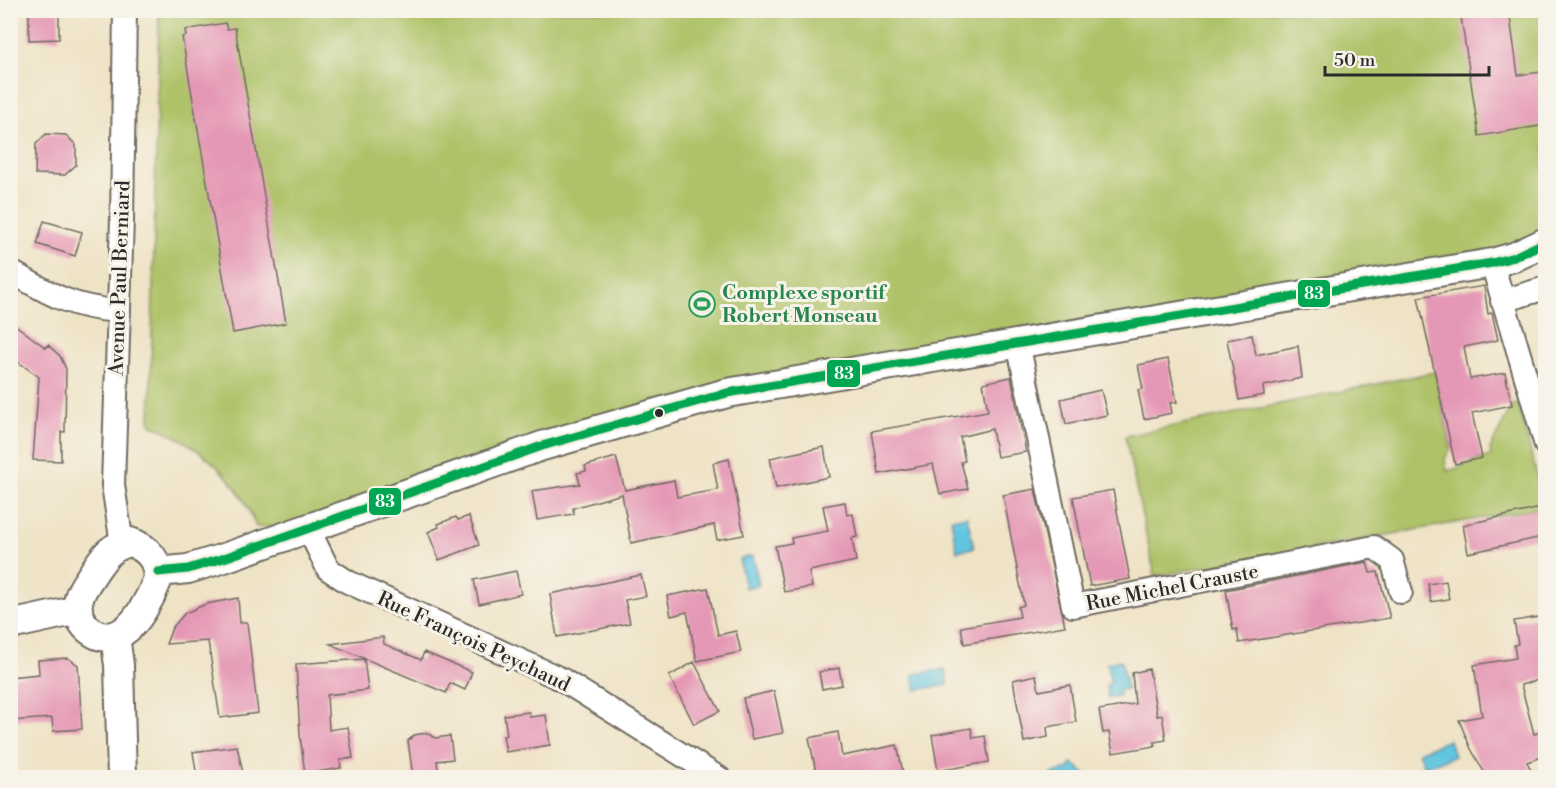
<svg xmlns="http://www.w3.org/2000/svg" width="1556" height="788" font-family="'Libre Bodoni',serif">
<rect width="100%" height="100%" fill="#f7f3e8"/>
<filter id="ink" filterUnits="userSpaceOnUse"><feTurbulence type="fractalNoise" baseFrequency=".0167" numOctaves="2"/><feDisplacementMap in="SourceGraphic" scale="12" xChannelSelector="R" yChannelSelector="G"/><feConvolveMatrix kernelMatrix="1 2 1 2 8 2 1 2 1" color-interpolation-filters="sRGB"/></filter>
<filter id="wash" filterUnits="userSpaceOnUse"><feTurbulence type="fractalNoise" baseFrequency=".008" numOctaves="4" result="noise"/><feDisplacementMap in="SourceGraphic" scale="24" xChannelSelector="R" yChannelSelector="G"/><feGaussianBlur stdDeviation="1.35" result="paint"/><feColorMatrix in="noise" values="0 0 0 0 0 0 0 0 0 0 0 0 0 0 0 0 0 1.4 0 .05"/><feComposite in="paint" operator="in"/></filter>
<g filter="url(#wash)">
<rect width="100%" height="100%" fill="#efe3c6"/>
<path fill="#aec267" stroke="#6c7649" stroke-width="1.5" d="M159 11H1545V242L727 393 308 528 256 527C238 477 198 444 150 424Z
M1435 372 1451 448 1445 459 1447 471C1463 467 1475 459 1491 456L1490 449 1512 405 1518 403 1545 507 1155 576 1125 436Z"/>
<path fill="#62c5e0" stroke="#467886" stroke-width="1.5" d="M967 516 974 548 957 551 951 519Z
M753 556 759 585 745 588 739 559Z
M1121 660 1127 689 1118 691 1119 696 1108 698 1106 685 1111 684 1107 663Z
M945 669 948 685 916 690 913 674Z
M1449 740 1454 756 1424 767 1418 752Z
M1072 763 1085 774 1083 777H1051L1050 774 1069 769Z"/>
<g id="blocks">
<path fill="#e598b5" d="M29 10H59V39L29 40Z
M1460 10H1509L1518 75 1542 72 1545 125 1479 136Z
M225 23 227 29 235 28 286 323 233 333 182 37 186 36 185 30Z
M46 134 66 135 76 145V165L65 175 35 174 36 144Z
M44 221 82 232 75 256 37 244Z
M1484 286 1488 314 1492 313 1498 340 1464 347 1470 379 1505 373 1512 405 1472 413 1482 458 1455 464 1418 297Z
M10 321 46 348 48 345 60 356 66 369 65 432H61V461L33 460 39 377 10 356Z
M1252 335 1256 355 1298 346 1302 378 1263 386 1264 395 1239 400 1227 340Z
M1168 359 1177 402 1170 403 1172 413 1144 419 1138 390 1143 389 1138 365Z
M1011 377 1026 452 997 457 992 429 960 437 965 461 961 462 968 489 940 494 933 464 879 474 872 431 988 411 983 383Z
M1101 390 1107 415 1066 424 1061 399Z
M824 447 829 477 776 488 770 458Z
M616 457 625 490 674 480 677 497 718 490 713 463 729 459 744 535 717 540 714 525 631 543 622 494 573 508 574 514 537 520 532 491 580 484 577 473 586 471 585 466Z
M1035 489 1065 626 964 644 961 627 1020 617 1018 607 1024 605 1003 495Z
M1113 490 1130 579 1090 586 1073 497Z
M845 502 847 515 853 514 857 537 852 538 856 561 809 571 812 587 784 592 775 546 792 543 791 538 828 531 823 506Z
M1545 507V533L1541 534 1542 537 1468 553 1463 525Z
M469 516 479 545 439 560 428 532 439 527 438 524 456 517 458 520Z
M1367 562 1370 573 1378 572 1390 618 1239 643 1237 629 1233 630 1226 590Z
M516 571 521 594 479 604 474 580Z
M641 575 646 596 625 600 630 623 557 637 550 594Z
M1446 581 1449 599 1431 602 1428 584Z
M708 588 718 635 736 631 741 652 697 661 687 612 671 616 667 596Z
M238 598 240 623 247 622 258 713 220 718 208 641 166 644 172 628 185 613 206 604Z
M1545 616V678L1521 685 1534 734 1541 732 1545 756 1527 762 1535 777H1487L1471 749 1459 720 1482 716 1474 665 1516 658 1514 645 1518 644 1514 621Z
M383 637 384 644 421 660 424 652 472 672 465 690 450 683 446 693 330 644Z
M68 658 78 665 82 729 53 731 52 718 10 721V677L39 674 38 660Z
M364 659 368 690 327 695 329 730 348 727 353 758 340 760 341 768 305 774 300 735 296 664Z
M694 662 720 711 694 724 669 676Z
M839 668 842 685 822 689 819 672Z
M1149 669 1157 716 1162 715 1166 740 1154 742 1155 746 1113 753 1109 732 1103 733 1099 710 1135 704 1132 673Z
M1036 675 1039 691 1070 685 1076 722 1047 727 1048 737 1024 742 1013 680Z
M774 691 783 733 752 739 743 698Z
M529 712 530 717 546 715 550 745 506 752 503 736 507 735 504 715Z
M971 728 973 738 985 736 989 762 938 771 932 735Z
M838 732 842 756 897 745 904 777H817L809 738Z
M427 733 435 738 450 736 453 759 437 761 439 777H413L408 741 414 735Z
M237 746 244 777H216V774L197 777 193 752Z"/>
</g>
</g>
<g filter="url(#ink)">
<use href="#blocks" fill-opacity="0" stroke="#706b61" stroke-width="1.5"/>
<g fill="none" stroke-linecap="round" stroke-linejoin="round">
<g stroke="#706b61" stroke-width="26">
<path id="minor" d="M1492 263 1546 445
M10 271C49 294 73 308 118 311
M1502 301 1546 288
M1018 343 1073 606 1374 547 1392 560 1401 592
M308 528 328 569 348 582 561 679 719 778
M122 544 113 485 122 219 125 10"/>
</g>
<g stroke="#706b61" stroke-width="32">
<path id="tertiary" d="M130 542C148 548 160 561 157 581 151 597 138 622 124 631 103 647 75 627 78 602 80 590 89 580 95 570 105 555 112 546 130 542Z
M158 572 188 569 224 558 542 446 727 393 1492 263 1514 257 1546 242
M10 625 78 610
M115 636 119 665 122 778"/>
</g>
<use href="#minor" stroke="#fff" stroke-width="22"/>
<use href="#tertiary" stroke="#fff" stroke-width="28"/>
<g stroke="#f7f3e8" stroke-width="14">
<path id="bus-1" d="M158 572 188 569 224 558 542 446 727 393 1492 263 1514 257 1546 242"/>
</g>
<use href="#bus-1" stroke="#00a651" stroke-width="9"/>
</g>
</g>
<defs>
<g id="stadium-ring" transform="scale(1.35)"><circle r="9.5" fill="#f7f3e8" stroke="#2e9e5b" stroke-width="1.5"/><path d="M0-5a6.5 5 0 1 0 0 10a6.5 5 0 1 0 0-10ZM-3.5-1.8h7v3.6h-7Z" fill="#2e9e5b"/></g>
</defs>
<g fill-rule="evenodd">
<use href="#stadium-ring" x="702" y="304"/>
</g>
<circle fill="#2b2b2b" stroke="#f7f3e8" stroke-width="2" cx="659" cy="413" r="5"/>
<g text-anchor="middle" stroke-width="6" stroke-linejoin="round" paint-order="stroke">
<g font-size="20" fill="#2b2b2b" stroke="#f7f3e8">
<text transform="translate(119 278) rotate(-88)" y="7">Avenue Paul Berniard</text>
<text transform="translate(1172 587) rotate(-11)" y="7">Rue Michel Crauste</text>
<text transform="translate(474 641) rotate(25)" y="7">Rue François Peychaud</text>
</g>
<g font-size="20" font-weight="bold" fill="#27864d" stroke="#f7f3e8" text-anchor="start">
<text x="722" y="299">Complexe sportif<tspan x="722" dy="23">Robert Monseau</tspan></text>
</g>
</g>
<g stroke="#f7f3e8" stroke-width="2">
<rect x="1297" y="279" width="34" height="29" rx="6" fill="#00a651"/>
<rect x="826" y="359" width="35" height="29" rx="6" fill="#00a651"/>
<rect x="368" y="487" width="34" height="29" rx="6" fill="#00a651"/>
</g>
<g font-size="16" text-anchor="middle" font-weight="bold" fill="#fff">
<text x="1314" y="299">83</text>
<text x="844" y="379">83</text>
<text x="385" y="507">83</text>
</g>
<rect width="1556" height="788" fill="none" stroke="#f7f3e8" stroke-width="36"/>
<path d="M1325 66v9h164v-9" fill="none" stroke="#2b2b2b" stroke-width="3"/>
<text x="1334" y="66" font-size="18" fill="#2b2b2b" stroke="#f7f3e8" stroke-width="4.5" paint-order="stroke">50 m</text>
</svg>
